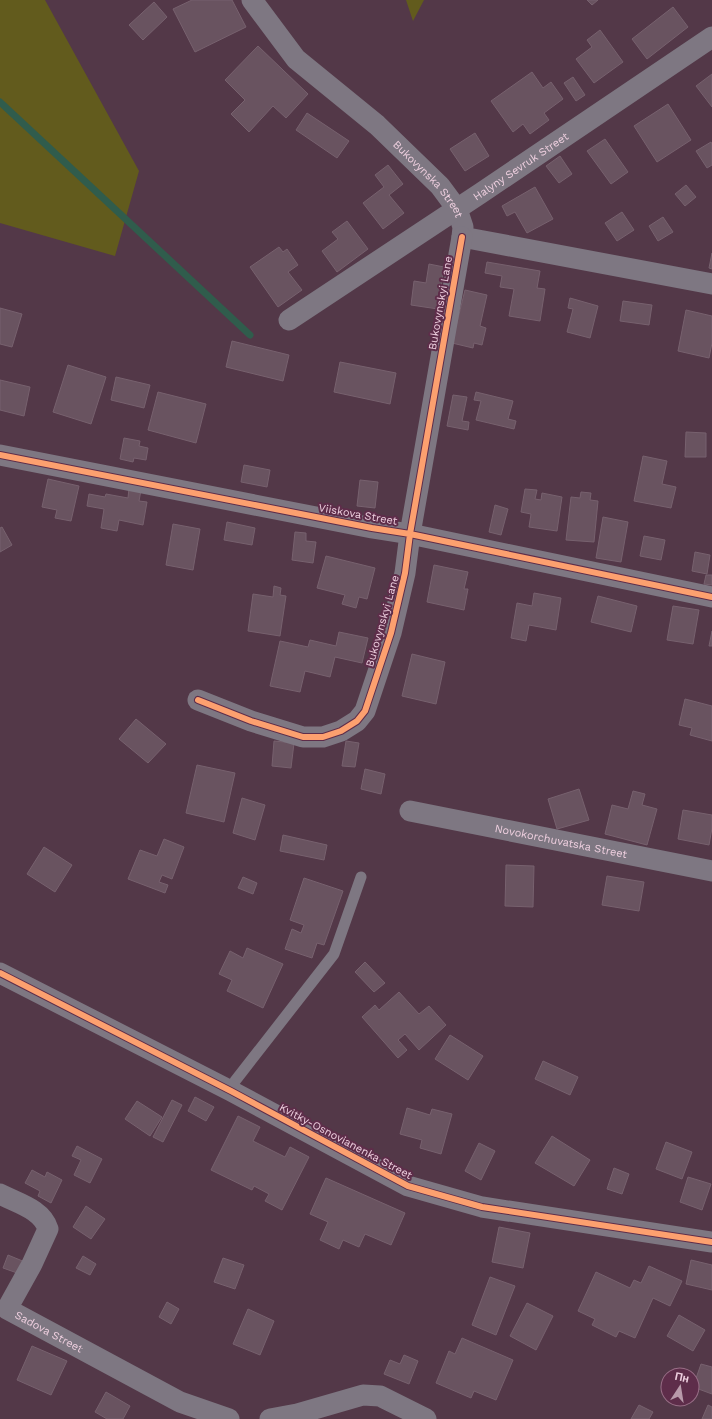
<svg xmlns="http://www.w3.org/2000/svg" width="712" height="1419" font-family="'Work Sans',sans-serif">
<rect width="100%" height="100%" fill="#533848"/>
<path fill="#625b1d" d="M0 0H45L139 171 115 256 0 223Z
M406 0H424L413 21Z"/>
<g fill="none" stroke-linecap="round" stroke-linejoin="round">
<path stroke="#305c4c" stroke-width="7" d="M0 102 250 335"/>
</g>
<path fill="#695360" stroke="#77616e" d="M192 0H232L246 27 195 52 173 9Z
M587 0H598L592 5Z
M154 2 167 17 143 40 129 25Z
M673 7 688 27 647 59 632 39Z
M600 30 623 62 594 83 576 59 592 47 587 40Z
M258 46 308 94 286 118 273 106 249 132 231 114 245 100 225 80Z
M532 72 543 88 551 82 563 99 544 113 549 120 530 134 523 124 513 132 491 101Z
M712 74V107L696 86Z
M573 77 585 95 576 101 564 83Z
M668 104 691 140 657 162 634 126Z
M307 113 349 141 337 158 296 130Z
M475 133 489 156 465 171 450 149Z
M605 139 628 172 611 184 587 151Z
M711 142 712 144V165L707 168 696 151Z
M560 156 572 174 559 183 546 166Z
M388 165 403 184 389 195 404 213 383 229 363 203 384 187 375 175Z
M686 185 696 197 685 206 675 194Z
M535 187 553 219 527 233 515 212 507 216 502 206Z
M622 212 634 230 617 241 605 223Z
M663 217 673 232 658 241 649 226Z
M347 221 368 249 337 272 322 251 338 239 332 232Z
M279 247 283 252 287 249 298 265 288 272 302 290 278 307 250 267Z
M712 253V269L709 268Z
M487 262 540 271 537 288 545 289 540 321 509 316 514 289 500 287 502 276 485 273Z
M429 264 444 267 438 309 411 305 414 281 426 283Z
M465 290 487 295 480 326 486 328 482 345 474 343 473 348 452 343Z
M570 298 598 306 590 338 567 332 573 309 568 308Z
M623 301 652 305 649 325 620 321Z
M0 308 22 314 12 347 0 344Z
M686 310 712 316V343L709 358 678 351Z
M232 341 289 355 283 381 226 367Z
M340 362 396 373 390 404 334 392Z
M68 365 106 377 91 424 53 412Z
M116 377 150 385 144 408 111 400Z
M0 380 30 387 24 416 0 410Z
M158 392 206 404 196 443 148 430Z
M476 392 513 401 508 419 516 421 514 429 476 420 481 401 474 400Z
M453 395 467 397 462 421 469 422 468 430 447 426Z
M686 432 706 433V457H685Z
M124 438 140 441 139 446 148 448 146 460 134 458 133 462 120 459Z
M643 456 667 461 662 484 676 487 671 508 634 501Z
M244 465 270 470 267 487 241 482Z
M48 479 79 486 71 521 55 518 57 510 42 507Z
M360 480 378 482 375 508 357 506Z
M129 488 141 490 139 501 147 502 143 525 119 520 117 531 101 528 104 509 87 506 89 494 105 497 106 494 128 498Z
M525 489 537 490 535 499 541 500 542 493 562 497 557 531 529 527 531 514 521 512Z
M581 492 591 493 590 500 598 501 594 542 566 540 571 497 580 498Z
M495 505 508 509 501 535 489 532Z
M603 517 628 522 621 562 596 558Z
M227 522 255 528 252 545 224 540Z
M173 524 200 529 193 570 166 565Z
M2 527 12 545 0 552V528Z
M295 532 306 533V541L316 542 313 563 292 560Z
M644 536 665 540 661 560 640 556Z
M695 552 710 555 707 574 692 571Z
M326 556 375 568 367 599 359 597 356 608 342 604 345 595 317 588Z
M434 565 468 572 464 589H468L464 610 427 602Z
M706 575H712V585L704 584Z
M274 586 281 588 280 595 286 596 280 636 248 631 253 594 273 597Z
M534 593 561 598 556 630 529 625 526 641 511 638 517 603 532 606Z
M598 596 637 606 631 632 591 622Z
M673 606 699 610 693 644 667 640Z
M712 631V646H709Z
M339 632 368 638 362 663 335 657 330 677 305 671 300 692 270 686 280 641 308 647 310 640 336 646Z
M412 654 445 662 436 704 402 696Z
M685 699 712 706V741L690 735 692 728 679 725Z
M136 719 166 744 148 763 119 739Z
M274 741 294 743 291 768 272 766Z
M346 741 359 743 355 767 342 766Z
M197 765 235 773 224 822 186 813Z
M365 769 385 774 381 794 361 789Z
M579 789 589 820 557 829 548 799Z
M633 791 645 794 642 805 657 809 647 845 605 834 612 805 628 809Z
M242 798 265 805 255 840 233 833Z
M683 810 712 815V828L709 845 678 839Z
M283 835 327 845 324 860 280 851Z
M164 839 184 847 172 879 162 875 159 882 168 885 165 893 128 879 140 850 157 856Z
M44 847 72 865 55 892 27 874Z
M506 865 534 866 533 907 505 906Z
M607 876 644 882 639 911 602 905Z
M243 877 257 883 253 894 238 888Z
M304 878 343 891 324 945 317 943 312 958 285 949 292 929 301 933 304 925 290 920Z
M247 948 283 964 263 1008 227 991 232 980 219 974 230 951 243 958Z
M365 962 385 983 374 992 355 972Z
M399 992 419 1014 429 1006 446 1025 419 1050 405 1034 398 1040 407 1050 398 1058 362 1017 375 1005 379 1010Z
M450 1035 483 1056 468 1080 435 1059Z
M543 1061 578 1077 570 1095 535 1079Z
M195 1097 214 1107 206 1121 188 1111Z
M172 1100 182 1105 163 1142 153 1137Z
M137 1101 162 1117 150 1136 125 1119Z
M407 1108 430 1115 432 1109 452 1114 441 1154 420 1148 422 1140 400 1134Z
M238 1116 260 1127 253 1141 285 1157 290 1147 309 1157 282 1210 265 1201 269 1194 254 1186 252 1190 211 1170Z
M552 1136 590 1160 574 1186 535 1163Z
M666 1142 692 1152 682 1179 656 1169Z
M479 1143 495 1151 481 1180 465 1171Z
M77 1146 102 1159 90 1183 74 1175 81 1160 72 1156Z
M614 1168 629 1174 622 1194 607 1189Z
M32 1170 45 1177 47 1172 62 1180 51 1203 38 1196 40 1191 25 1183Z
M688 1177 711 1184 702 1210 680 1202Z
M326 1178 405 1213 391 1245 365 1234 359 1247 343 1240 339 1249 320 1240 328 1222 310 1214Z
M86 1206 105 1219 91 1239 73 1227Z
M499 1227 530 1233 523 1268 492 1262Z
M8 1255 25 1262 20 1274 3 1268Z
M83 1256 96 1264 90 1275 76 1268Z
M223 1258 244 1265 235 1289 214 1282Z
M691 1260 712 1265V1290L686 1284Z
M649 1266 682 1281 670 1306 653 1298 635 1338 619 1331 616 1337 592 1325 595 1319 578 1311 596 1272 630 1288 634 1280 641 1283Z
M490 1277 515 1286 496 1335 472 1325Z
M167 1302 179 1309 171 1324 159 1317Z
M527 1303 553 1316 536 1350 510 1336Z
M248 1309 274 1321 260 1355 233 1344Z
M679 1315 705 1330 693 1351 667 1336Z
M462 1338 513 1360 496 1400 474 1391 471 1398 436 1383 449 1351 455 1354Z
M32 1346 67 1361 51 1395 17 1380Z
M404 1355 418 1361 409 1384 384 1374 390 1360 400 1364Z
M701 1364 712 1367V1394L693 1387Z
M106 1392 130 1406 123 1419H107L95 1412Z
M639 1405 653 1412 649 1419H631Z
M708 1405 712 1407V1419H702Z"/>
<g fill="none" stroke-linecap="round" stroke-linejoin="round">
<path stroke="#7e7782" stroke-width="11" d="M231 1091 235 1081 334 954 361 877"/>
<g stroke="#7e7782" stroke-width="21">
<path id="s1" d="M252 0 296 59 377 125 440 186 457 209 463 227 462 237 712 284"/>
<path id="s2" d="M289 320 481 193 712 37"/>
<path d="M0 455 372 528 410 534 712 597"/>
<path d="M198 700 251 721 303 737H323L341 731 357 721 365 711 391 633 405 573 410 534 462 237"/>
<path id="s3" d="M410 811 712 871"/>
<path d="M0 973 231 1091 408 1186 482 1207 712 1242"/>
<path id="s4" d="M0 1194C17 1203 42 1209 48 1229L32 1264 7 1309 180 1402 229 1419"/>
<path d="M270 1419 297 1414 363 1395 380 1396 426 1419"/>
</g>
<g stroke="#5e2d4a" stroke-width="8">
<path id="cycleway" d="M0 455 372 528 410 534 712 597
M198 700 251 721 303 737H323L341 731 357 721 365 711 391 633 405 573 410 534 462 237
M0 973 231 1091 408 1186 482 1207 712 1242"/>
</g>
<use href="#cycleway" stroke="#fca06f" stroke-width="6"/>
</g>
<g text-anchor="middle" stroke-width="4" stroke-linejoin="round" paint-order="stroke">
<g font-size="11" fill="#eecfdf" stroke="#5e2d4a">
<text dy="4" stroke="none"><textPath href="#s2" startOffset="278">Halyny Sevruk Street</textPath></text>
<text dy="4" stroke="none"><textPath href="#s1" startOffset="253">Bukovynska Street</textPath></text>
<text transform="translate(440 303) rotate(-80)" y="4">Bukovynskyi Lane</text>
<text transform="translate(358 514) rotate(10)" y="4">Viiskova Street</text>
<text transform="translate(382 621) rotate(-74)" y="4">Bukovynskyi Lane</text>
<text dy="4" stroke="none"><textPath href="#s3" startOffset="154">Novokorchuvatska Street</textPath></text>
<text transform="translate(346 1141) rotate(28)" y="4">Kvitky-Osnovianenka Street</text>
<text dy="4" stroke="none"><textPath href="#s4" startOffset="199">Sadova Street</textPath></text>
</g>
</g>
<g transform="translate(680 1387) rotate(12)"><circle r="19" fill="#5e2d4a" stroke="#986e86"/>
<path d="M0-3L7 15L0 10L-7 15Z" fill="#b89aaa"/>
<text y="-6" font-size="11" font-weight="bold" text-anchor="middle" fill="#eecfdf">Пн</text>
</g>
</svg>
